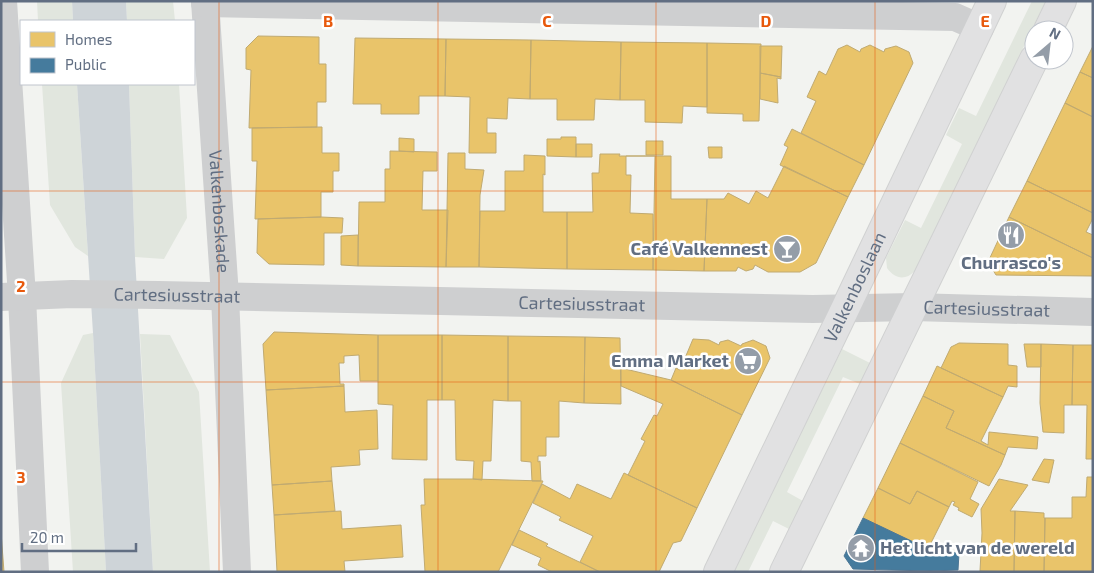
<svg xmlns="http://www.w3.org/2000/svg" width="1094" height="573" font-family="'Exo 2',sans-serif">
<rect width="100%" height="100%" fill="#f2f3f0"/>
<path fill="#e1e6de" d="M37 1H72L73 21H38Z
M126 1H173L175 21H127Z
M1032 1H1046L915 271C905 281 895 279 887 268L886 258 905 220 921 228 962 144 946 135 959 108 976 116Z
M42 84H77L88 256 75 247 50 205Z
M129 84H179L187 218 164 259 135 257Z
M93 333 106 572H73L61 383 83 335Z
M140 334 170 335 199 392 210 572H153Z
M842 349 870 363 860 384 843 377 787 492 803 501 789 529 773 521 748 572H734Z"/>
<path fill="#ced4d8" d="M72 1H126L127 21H73Z
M77 84H129L135 257 153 572H106L93 333Z"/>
<path fill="#e9c46a" stroke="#c0aa71" d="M258 36 319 37V64H326V102H317V127L249 128 251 70 246 69V48Z
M355 38 446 39 445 96H419V114H381V104H353Z
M446 39 531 40 530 99 508 98 507 119 487 118V133H496V153H469L470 97 445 96Z
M531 40 621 42 620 100 595 99 594 120H557V99H530Z
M621 42 707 43V107L683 106 682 123 645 122V100H620Z
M707 43 761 44 759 121H743V114L707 113Z
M847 45 860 52 861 49 870 45 884 52 885 49 896 46 909 52 913 63 864 165 801 133 816 101 807 97 819 71 826 75 838 49Z
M760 46H782L781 77 760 73Z
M1093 46V78L1080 72Z
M1080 72 1093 78V117L1065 103Z
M760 73 781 77V79L777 78 778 103 760 99Z
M1065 103 1093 117V213L1027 181Z
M322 127V153H339V171H333V192H321V217L255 219 257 161H252V128Z
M792 129 864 165 848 197 780 165 788 147 784 145Z
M561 137H576V157L547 156V139H561Z
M399 138 414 139V152L399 151Z
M646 141H663V155H646Z
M576 144H592V157H576Z
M708 147H722V158H709Z
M390 151 437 152V171H423L422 210H448L446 267 358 266 359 202H385V169H390Z
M448 153H465V169L484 170 480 195 479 267H446Z
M600 154H620L619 156H655H626V175H631L630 213 653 214V270L567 269V212H593L592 173H599Z
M524 155 545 156V175L543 174V212H567V269L479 267 480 211H505V171H524Z
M655 156H671V199H707L704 271 653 270Z
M784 166 848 197 816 263 800 272H768L755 265 753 269 746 271 738 267 736 271H704L707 199H724L728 193 749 204 756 191 768 198Z
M1027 181 1093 213V218L1086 232 1093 235V258L1009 217Z
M321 217 343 218 342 233H324V265L269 264 257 253 258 219Z
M1009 217 1093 258V276L996 275 988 262Z
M358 235V266L341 265V236Z
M274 332 378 335V381H360L359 355 344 356V363H339L340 384H344V386L266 390 263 344Z
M378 335H442V400H427V460L392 459 393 405 378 404Z
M442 335 508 336V401L493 400 491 461H483L482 480 473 479 474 461 456 460 455 400H442Z
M508 336 585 337 584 403 559 401V437H546V456H538V462L540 461 541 481H532L531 462 521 461V401H508Z
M585 337 620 338 621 404 584 403Z
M693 339 709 340 719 345 720 342 728 340 741 346 742 344 753 340 766 346 770 358 742 415 671 380 676 368 680 370Z
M959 343 1008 344V365L1017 366V387L1008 386 1003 397 941 368 951 347Z
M1024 344H1041V367H1027Z
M1041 344 1073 345 1072 405H1064V433L1043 432 1040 403Z
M1073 345H1093V459H1086L1087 405H1072Z
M937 366 1003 397 981 441 988 445 989 432 1038 437 1037 449 1008 447 1005 455 946 428 954 411 923 396Z
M621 368 671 380 742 415 697 508 628 475 645 441 641 439 654 415 657 416 663 404 621 386Z
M344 386 345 412 377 410 378 449 359 450 360 465 331 467 332 481 272 485 266 390Z
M923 396 954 411 946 428 1005 455 1001 465 989 486 900 443Z
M900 443 978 482 970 499 979 504 972 517 958 510 959 508 953 505 955 502 952 501 949 507 917 491 910 504 878 488Z
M1044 459 1054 460 1049 483 1032 480Z
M624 473 697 508 681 541 673 543 659 572H600L580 562 593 536 559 520 561 517 533 503 542 484 570 499 577 484 611 499Z
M1087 477H1093V572H1044L1045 518H1072V497H1086Z
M424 479H473L543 481 498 572H425L421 505H425Z
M999 479 1028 485 1010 511H1015L1014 572 980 571 982 533 981 509Z
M332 481 335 511 274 515 272 485Z
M878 488 910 504 917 491 949 507 928 549 863 518Z
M341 511 342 529 401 525 403 557 344 561 345 572H277L274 515Z
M1015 511 1044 513V518H1045L1044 572H1014Z
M519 530 548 544 546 546 600 572H552L538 565 541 558 512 545Z
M1 532 4 572H1Z"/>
<path fill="#457b9d" stroke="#4d7795" d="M863 518 928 549 931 552 959 553 958 570 930 571 853 569 844 556Z"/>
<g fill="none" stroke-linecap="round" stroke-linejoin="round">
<g stroke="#d0d1d1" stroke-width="30">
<g id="secondary">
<path d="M1048 30 1062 1"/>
<path id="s3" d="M718 572 845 309 992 1"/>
<path d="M784 572 1034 59"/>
</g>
</g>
<g stroke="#cecfd0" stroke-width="28">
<path d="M3 1 22 297 35 572"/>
<path id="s1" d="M205 1 225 296 237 572"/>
<path d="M205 3 955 17 980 28"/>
<path id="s2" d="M1 297 72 294 159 295 813 309 913 307 1093 312"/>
</g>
<use href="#secondary" stroke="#e1e1e2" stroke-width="28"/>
</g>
<path fill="none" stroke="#e8590c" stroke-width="1" stroke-opacity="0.55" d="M219 1V572M438 1V572M656 1V572M875 1V572M1 191H1093M1 382H1093"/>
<defs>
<g id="restaurant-disc" transform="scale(1.4375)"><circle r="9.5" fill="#949da8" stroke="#fff"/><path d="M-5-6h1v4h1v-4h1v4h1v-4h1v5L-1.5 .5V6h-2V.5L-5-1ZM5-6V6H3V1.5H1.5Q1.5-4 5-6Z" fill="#fff"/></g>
<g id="bar-disc" transform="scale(1.4375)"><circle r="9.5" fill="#949da8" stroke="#fff"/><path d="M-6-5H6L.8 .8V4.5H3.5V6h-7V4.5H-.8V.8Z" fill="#fff"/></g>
<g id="supermarket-disc" transform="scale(1.4375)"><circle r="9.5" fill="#949da8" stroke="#fff"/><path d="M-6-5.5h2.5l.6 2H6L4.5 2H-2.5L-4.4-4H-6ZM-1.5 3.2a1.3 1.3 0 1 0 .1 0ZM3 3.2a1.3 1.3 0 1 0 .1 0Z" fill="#fff"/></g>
<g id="temple-disc" transform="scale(1.4375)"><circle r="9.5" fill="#949da8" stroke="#fff"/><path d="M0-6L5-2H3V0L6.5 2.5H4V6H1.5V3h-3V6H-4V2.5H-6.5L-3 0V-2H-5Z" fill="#fff"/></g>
</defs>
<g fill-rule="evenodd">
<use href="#restaurant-disc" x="1011" y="235"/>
<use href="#bar-disc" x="787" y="249"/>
<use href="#supermarket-disc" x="748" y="361"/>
<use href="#temple-disc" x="861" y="548"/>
</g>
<g text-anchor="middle" stroke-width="5" stroke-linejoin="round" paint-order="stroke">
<g font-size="18" fill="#616e82" stroke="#fff">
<text dy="6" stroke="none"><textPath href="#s1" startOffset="211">Valkenboskade</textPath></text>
<text dy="6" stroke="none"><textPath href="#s3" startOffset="316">Valkenboslaan</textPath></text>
<text dy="6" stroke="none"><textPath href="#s2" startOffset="176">Cartesiusstraat</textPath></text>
<text dy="6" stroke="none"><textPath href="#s2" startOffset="581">Cartesiusstraat</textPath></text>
<text dy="6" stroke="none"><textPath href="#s2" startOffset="986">Cartesiusstraat</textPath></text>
</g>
<g font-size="18" font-weight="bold" fill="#616e82" stroke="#fff" text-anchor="end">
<text x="768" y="255">Café Valkennest</text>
<text x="1011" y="269" text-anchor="middle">Churrasco's</text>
<text x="729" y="367">Emma Market</text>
<text x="880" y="554" text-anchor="start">Het licht van de wereld</text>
</g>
</g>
<g font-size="16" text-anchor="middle" font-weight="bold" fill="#e8590c" stroke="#fff" stroke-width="5" stroke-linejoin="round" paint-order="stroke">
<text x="328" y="27">B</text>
<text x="547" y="27">C</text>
<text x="766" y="27">D</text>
<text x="985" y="27">E</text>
<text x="21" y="292">2</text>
<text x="21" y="483">3</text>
</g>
<rect width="1094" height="573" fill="none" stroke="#616e82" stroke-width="5"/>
<rect x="20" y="20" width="175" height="65" fill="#ffffff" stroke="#c0c5cd"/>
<rect x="30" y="32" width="25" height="15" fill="#e9c46a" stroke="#c0c5cd"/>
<text x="65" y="45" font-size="15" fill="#616e82">Homes</text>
<rect x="30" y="58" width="25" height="15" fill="#457b9d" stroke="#c0c5cd"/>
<text x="65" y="70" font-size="15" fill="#616e82">Public</text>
<g transform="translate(1049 45) rotate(28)"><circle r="24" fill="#ffffff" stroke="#c0c5cd"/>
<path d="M0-4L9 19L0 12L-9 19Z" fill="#949da8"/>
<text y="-8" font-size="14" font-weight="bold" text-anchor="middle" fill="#616e82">N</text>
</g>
<path d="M22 543v8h114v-8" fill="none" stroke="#616e82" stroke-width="2.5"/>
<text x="30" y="543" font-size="15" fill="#616e82" stroke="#ffffff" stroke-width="4" paint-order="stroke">20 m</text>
</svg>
